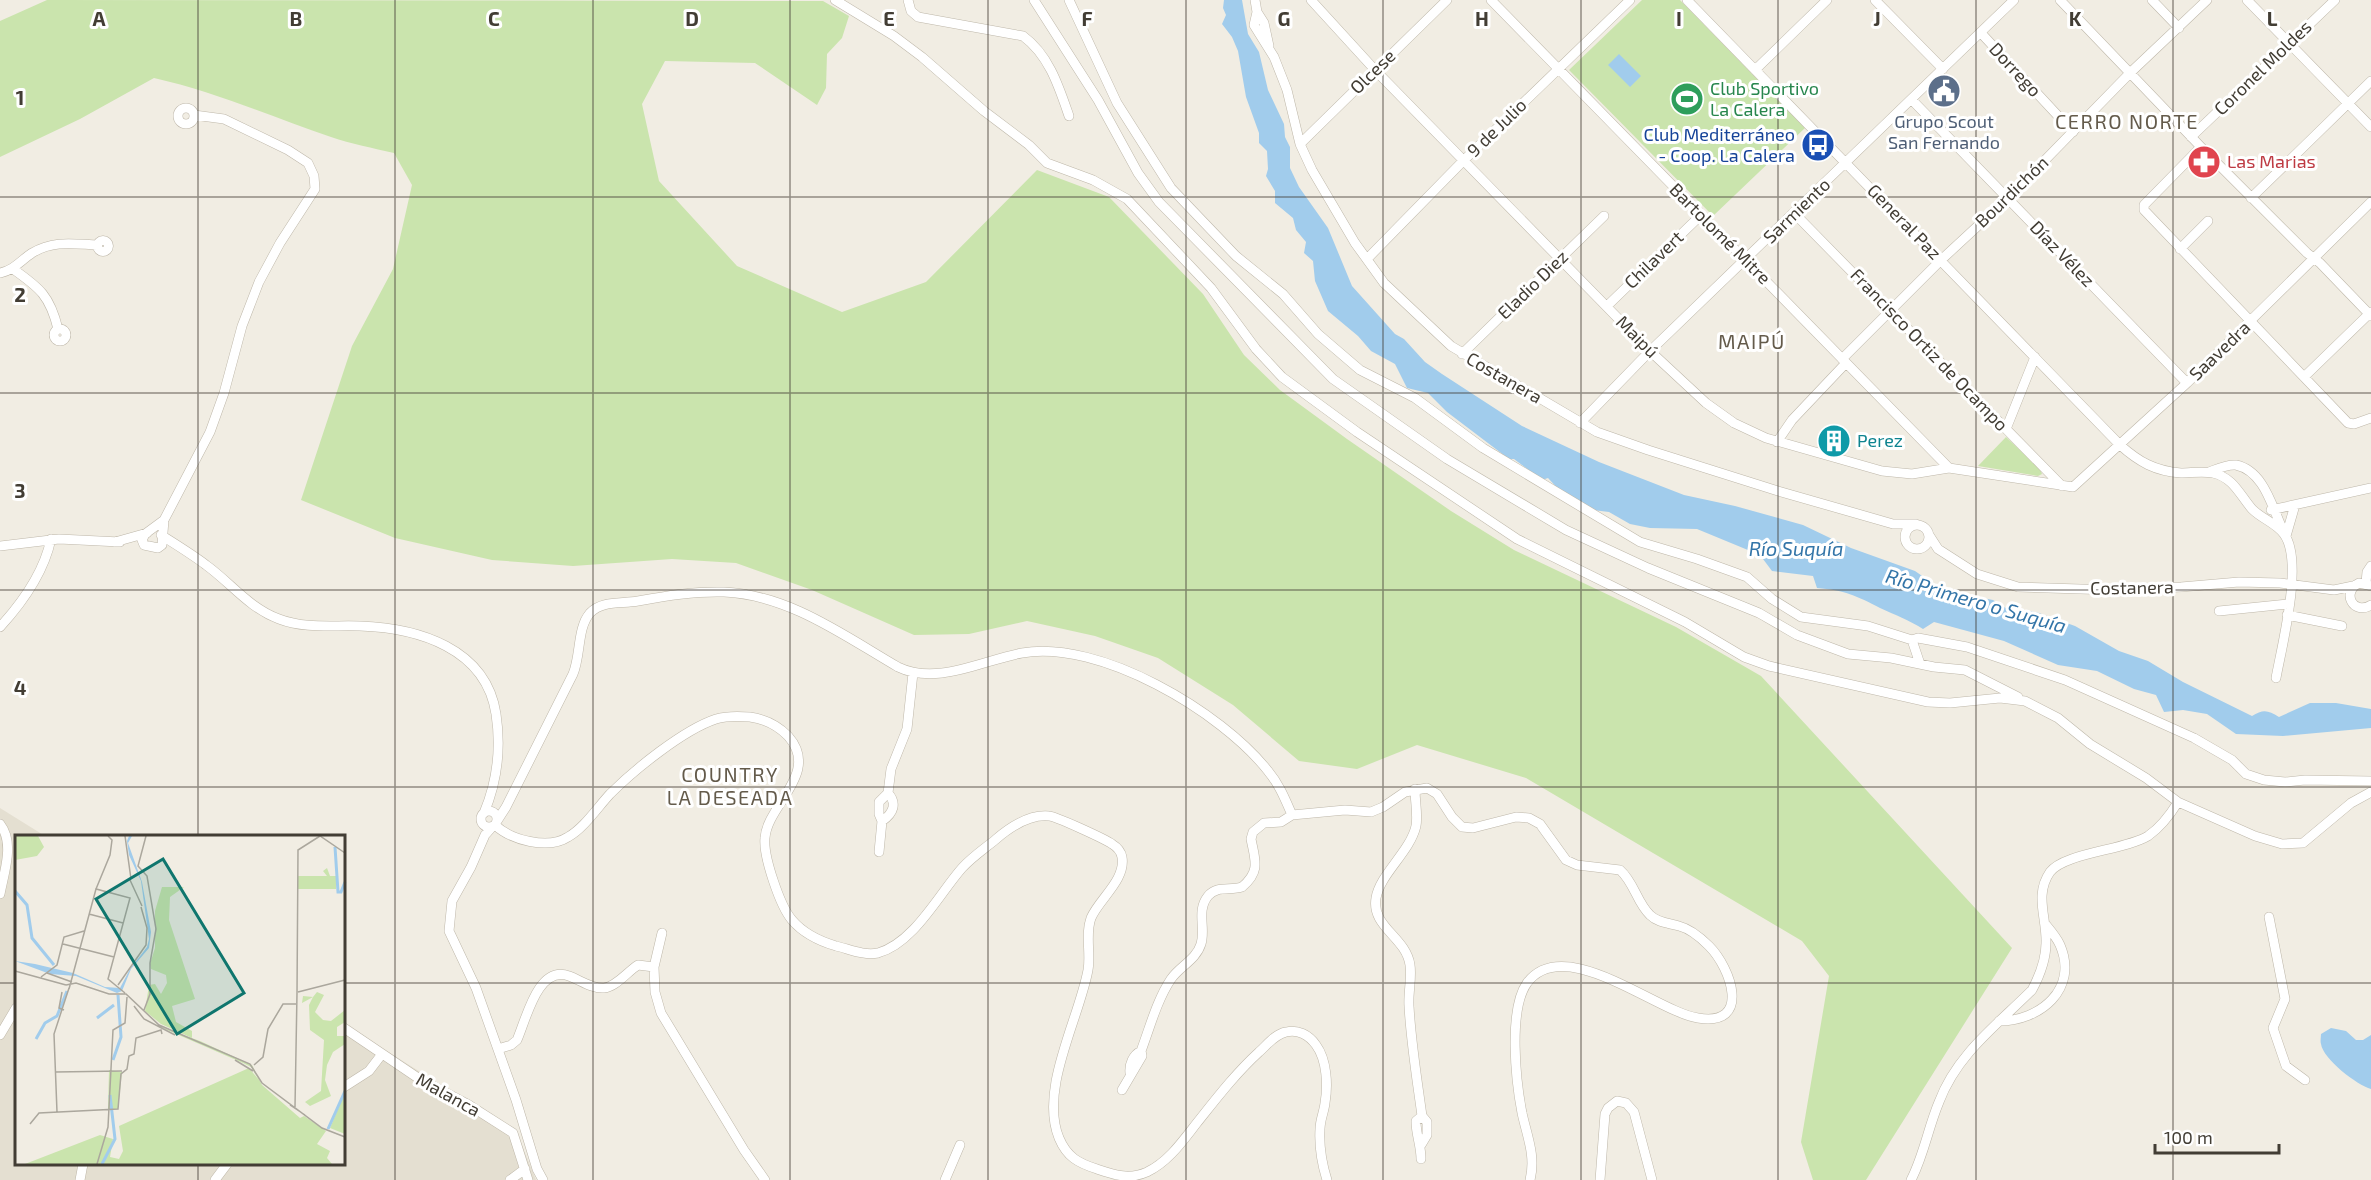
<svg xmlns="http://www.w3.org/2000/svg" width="2371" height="1180" font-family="'Exo 2',sans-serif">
<rect width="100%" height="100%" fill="#f1ede3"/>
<path fill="#e4dfd1" d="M0 808 45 836H16V1164H344V1024L517 1133 536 1180H0Z"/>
<path fill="#cae4ad" d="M47 0 823 1 849 16 842 38 827 54 826 88 817 105 755 63 665 61 642 104 659 181 737 266 842 312 926 282 1037 170 1109 197 1203 294 1244 355 1280 390 1347 439 1451 511 1514 550 1676 627 1761 676 2012 948 1866 1180H1813L1801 1142 1829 976 1802 941 1526 778 1417 745 1357 769 1299 761 1233 705 1158 658 1095 636 1027 621 969 634 914 635 812 590 736 563 672 559 573 566 492 560 395 538 301 500 352 346 393 269 412 185 394 153C373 148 351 144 331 137 272 117 216 92 154 78L80 119 0 157V21Z
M1642 0H1680L1805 128 1713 216 1569 70Z
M2006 437 2040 469 2042 474 2038 476 1978 466Z"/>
<path fill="#a1ccec" d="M1224 0H1242L1248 34 1259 52 1268 90 1284 124 1285 137 1290 147V168L1299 187 1328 228 1352 286 1395 334 1404 339 1425 362 1442 374 1522 426 1599 462 1684 495 1735 506 1803 525 1851 548 1915 571 1951 596H1972L1993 600 2009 610 2036 612 2075 626 2119 651 2148 661 2183 682 2252 716C2263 709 2268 710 2279 717L2310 703H2336L2371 709V728L2283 736 2236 734 2207 714 2183 710 2164 712 2156 695 2134 689 2097 671 2058 665 2004 641 1934 622 1923 629C1909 620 1895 615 1880 608 1857 596 1844 590 1817 588L1813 576 1772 571 1760 555 1697 529 1650 528 1630 524 1609 512 1593 510 1562 493 1548 478 1542 480 1514 459H1509L1447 412 1428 393 1407 388 1395 364 1371 351 1358 336 1328 311 1315 281 1313 261 1304 253 1306 242 1296 230 1293 218 1275 203V191L1266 176 1268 169 1267 151 1259 143V133L1246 97 1238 51 1232 37 1222 24 1226 15 1223 8Z
M1619 54 1641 76 1630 87 1608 65Z
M2331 1028 2346 1031 2356 1040H2363L2371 1035V1089C2357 1085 2323 1059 2321 1044 2320 1041 2321 1037 2321 1034Z"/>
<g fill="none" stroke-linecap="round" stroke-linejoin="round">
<g stroke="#beb7a9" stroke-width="10">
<path id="minor" d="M835 0 894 36 922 57 984 111 1029 145 1047 163 1093 180 1127 199 1211 288 1256 349 1282 377 1357 432 1517 539 1685 622 1744 657 1769 666 1928 702 1950 703 2000 698 2025 701 2058 718 2090 744 2146 778 2178 802 2255 836 2282 844 2303 843 2351 803 2371 792
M908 0 911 11 918 17 1023 36C1049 55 1059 87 1069 116
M1034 0 1098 100 1138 173 1159 202 1333 379 1447 459 1566 530 1648 568 1759 613 1797 635 1848 654 1891 658 1934 667 1965 670 2018 697
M1069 0 1117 103 1171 188 1236 256 1283 294 1318 334 1360 370 1415 398 1483 448 1640 542 1697 559 1747 577 1772 599 1801 617 1868 626 1912 640 1918 638 1967 647 2065 680 2194 738 2232 760 2246 774 2264 780 2285 782 2305 780 2371 781
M1255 0 1257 12 1264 23 1269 46
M1311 0 1375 70 1650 351 1706 403 1734 423 1766 438 1882 471 1912 474 1949 468 2073 487 2187 383 2371 202
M1491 0 1949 468
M1687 0 2120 445C2139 462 2155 471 2181 473 2191 473 2202 471 2213 473 2234 478 2239 494 2252 509 2262 519 2276 523 2284 534 2304 561 2282 645 2276 678
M1875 0 1943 69
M2060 0 2201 147 2307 253 2320 263 2371 316
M2152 0 2179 28
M2247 0 2371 127
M1257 12 1254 25 1274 57 1287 90 1300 144 1312 170 1355 243 1384 283 1451 346 1597 432 1648 450 1778 491 1893 524H1916
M1981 33 2073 132
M1755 70 1827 0
M1912 100 2187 383
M178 116a8 8 0 1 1 16 0a8 8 0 1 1-16 0Z
M2191 137 2335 0
M1300 144 1447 0
M2201 147 2144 205V210L2348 423 2354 424 2371 418
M2251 198 2371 81
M1795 214 2062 486
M97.5 246a5.5 5.5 0 1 1 11 0a5.5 5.5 0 1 1-11 0Z
M2180 249 2208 221
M1367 259 1464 160 1630 0
M13 269C40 288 50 296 58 329
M0 273C14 270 20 261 32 253 54 240 73 244 97 245
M1607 306 1701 215
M54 335a6 6 0 1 1 12 0a6 6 0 1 1-12 0Z
M1462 354 1604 216
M1842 359 1941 260 2008 198 2131 72 2207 0
M2304 377 2371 312
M1580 423 1650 351 2014 0
M2006 429 2035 357
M1777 442 1792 420 1846 363
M2209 472C2217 469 2227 464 2236 465 2264 471 2272 507 2282 528
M2271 510 2371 488
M164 520 145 534 142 540 144 545 158 548 162 545 164 520 210 432 224 393 242 326 259 282 280 243 315 189 314 176 308 163 288 150 224 119 194 115
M1905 537a12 12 0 1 1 24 0a12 12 0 1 1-24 0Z
M161 535C175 544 193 555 206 565 231 583 249 608 279 619 305 629 333 625 360 626 418 628 486 648 496 714 501 747 497 782 484 813
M1929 535 1938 549 1977 574 2018 587 2113 590 2181 587 2239 582 2280 583 2334 590 2353 586
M2286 536 2295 505
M115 542 147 533
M0 546 59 539 120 542
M2366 583 2367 572 2371 566
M2371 586 2359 583C2341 592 2353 616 2371 605
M2219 611 2288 604
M2287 615 2342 626
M0 627C22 603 44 572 51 539
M1912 640 1920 664
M1415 789C1415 801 1418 815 1416 826 1410 852 1380 874 1376 898 1371 927 1406 937 1410 965 1412 978 1408 993 1409 1006 1411 1043 1417 1079 1422 1116L1427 1122V1135L1421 1145
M888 793 879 802V814L882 821C894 813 897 803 888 793L891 769 907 729 913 673
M481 819a8 8 0 1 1 16 0a8 8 0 1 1-16 0Z
M497 821 506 807 573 674C581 655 577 628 590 613 602 600 622 604 638 601 666 596 695 591 724 592 789 595 843 635 898 667 937 686 983 660 1022 653 1099 639 1222 712 1268 771 1279 784 1285 799 1292 815
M0 824C15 843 4 872 0 894
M495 825C511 840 548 850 568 837 584 828 597 808 610 794 634 770 683 730 716 719 726 716 738 716 750 717 764 719 778 726 788 736 821 773 767 805 765 838 763 856 780 906 792 920 803 933 819 941 836 946 849 949 864 956 878 953 914 943 939 894 962 868 972 857 984 849 995 840 1010 827 1029 814 1049 816 1055 816 1105 839 1112 844 1117 847 1121 852 1122 857 1126 880 1099 899 1091 918 1085 934 1091 954 1088 970 1079 1019 1039 1089 1059 1138 1067 1157 1078 1163 1097 1169 1115 1175 1129 1180 1147 1172 1168 1162 1182 1142 1196 1124 1216 1099 1235 1074 1259 1052 1267 1045 1275 1034 1286 1032 1298 1029 1309 1035 1316 1045 1327 1060 1328 1085 1325 1103 1324 1112 1320 1120 1320 1129 1319 1145 1322 1164 1327 1180
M492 827 485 835 471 867 452 901 449 931 476 988 516 1100 537 1169 543 1180
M879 852 882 821
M2269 917 2285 999 2273 1028 2286 1066 2305 1080
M654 967 662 933
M1999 1021C2040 1021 2079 989 2060 945 2057 938 2051 931 2046 925
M344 1028 418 1078 469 1105 513 1133 528 1180
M0 1035 16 1008
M498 1049 511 1045 517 1040C526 1020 538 964 569 976 580 980 592 989 604 988 616 987 627 972 638 965L654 967 655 992 661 1013 744 1150 765 1180
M1130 1073C1129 1064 1133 1055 1141 1051
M344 1087 369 1071 382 1054
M1122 1090 1142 1056 1141 1051C1150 1027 1157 1000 1171 979 1180 966 1196 960 1201 944 1206 928 1196 911 1208 896 1217 885 1230 891 1242 887 1261 871 1255 860 1251 839L1253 832 1264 823 1281 822 1292 815 1345 810 1371 812 1383 807 1405 792 1427 788 1437 794 1452 817 1462 827 1473 828 1516 817 1529 818 1540 824 1566 860 1577 865 1620 870C1634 882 1637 903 1650 915 1658 923 1669 923 1679 926 1691 929 1701 938 1709 946 1731 968 1752 1027 1698 1018 1657 1012 1564 933 1527 983 1508 1010 1516 1082 1522 1113 1527 1136 1536 1156 1530 1180
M1421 1159C1421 1145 1416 1135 1416 1121L1422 1116
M80 1180 83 1164
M215 1180 227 1164
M510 1180 525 1169
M945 1180 960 1145
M1600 1180 1605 1114 1608 1108 1617 1101 1626 1103 1634 1112 1652 1180
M1911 1180C1924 1155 1928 1128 1939 1102 1957 1054 1997 1025 2032 990 2040 975 2046 960 2046 943 2047 918 2034 895 2050 872 2064 853 2125 850 2148 836 2161 827 2170 815 2178 802"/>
</g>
<use href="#minor" stroke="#fff" stroke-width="9"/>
</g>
<path fill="none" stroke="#423d34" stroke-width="1.5" stroke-opacity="0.55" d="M198 0V836M395 0V1180M593 0V1180M790 0V1180M988 0V1180M1186 0V1180M1383 0V1180M1581 0V1180M1778 0V1180M1976 0V1180M2173 0V1180M0 197H2371M0 393H2371M0 590H2371M0 787H2371M0 983H16M344 983H2371M198 1164V1180"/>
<defs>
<g id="civic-disc" transform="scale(1.725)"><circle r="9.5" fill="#5c6f8a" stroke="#fff"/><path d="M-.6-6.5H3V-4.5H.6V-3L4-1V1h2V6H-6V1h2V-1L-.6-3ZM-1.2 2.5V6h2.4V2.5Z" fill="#fff"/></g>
<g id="stadium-disc" transform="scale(1.725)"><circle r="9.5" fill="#2e9e5b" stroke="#fff"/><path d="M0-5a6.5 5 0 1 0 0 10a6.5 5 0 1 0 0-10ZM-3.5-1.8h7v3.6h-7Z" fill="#fff"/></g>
<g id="bus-disc" transform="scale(1.725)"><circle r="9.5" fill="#1a4fb4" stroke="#fff"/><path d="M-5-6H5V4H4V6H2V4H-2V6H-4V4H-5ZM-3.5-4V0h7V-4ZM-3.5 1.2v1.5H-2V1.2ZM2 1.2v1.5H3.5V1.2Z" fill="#fff"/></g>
<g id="pharmacy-disc" transform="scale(1.725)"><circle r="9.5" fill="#e0444e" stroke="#fff"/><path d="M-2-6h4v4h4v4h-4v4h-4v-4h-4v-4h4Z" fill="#fff"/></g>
<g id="building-disc" transform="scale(1.725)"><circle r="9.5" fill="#0f9aa8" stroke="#fff"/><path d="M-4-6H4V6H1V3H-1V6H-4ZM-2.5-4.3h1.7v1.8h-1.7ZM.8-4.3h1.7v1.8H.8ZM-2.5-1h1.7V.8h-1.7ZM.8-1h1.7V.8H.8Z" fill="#fff"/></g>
</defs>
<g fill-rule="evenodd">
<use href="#civic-disc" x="1944" y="91"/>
<use href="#stadium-disc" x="1687" y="99"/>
<use href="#bus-disc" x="1818" y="145"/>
<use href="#pharmacy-disc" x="2204" y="162"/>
<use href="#building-disc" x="1834" y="441"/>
</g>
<g text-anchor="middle" stroke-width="6" stroke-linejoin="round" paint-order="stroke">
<g font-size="18" fill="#423d34" stroke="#fff">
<text transform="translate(2263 68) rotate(-44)" y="6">Coronel Moldes</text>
<text transform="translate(2015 70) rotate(47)" y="6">Dorrego</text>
<text transform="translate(1373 72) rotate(-44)" y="6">Olcese</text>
<text transform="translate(1497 128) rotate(-44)" y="6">9 de Julio</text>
<text transform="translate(2012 192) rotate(-44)" y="6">Bourdichón</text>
<text transform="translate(1797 211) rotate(-44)" y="6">Sarmiento</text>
<text transform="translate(1904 222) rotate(46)" y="6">General Paz</text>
<text transform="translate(1720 234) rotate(45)" y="6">Bartolomé Mitre</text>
<text transform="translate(2062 254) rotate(46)" y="6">Díaz Vélez</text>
<text transform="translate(1654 260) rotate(-44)" y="6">Chilavert</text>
<text transform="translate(1533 285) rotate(-44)" y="6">Eladio Diez</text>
<text transform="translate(1637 337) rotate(45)" y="6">Maipú</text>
<text transform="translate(1929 350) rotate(46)" y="6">Francisco Ortiz de Ocampo</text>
<text transform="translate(2220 351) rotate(-44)" y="6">Saavedra</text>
<text transform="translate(1504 378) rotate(30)" y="6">Costanera</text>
<text transform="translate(2132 588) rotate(-1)" y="6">Costanera</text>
<text transform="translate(448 1095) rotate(29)" y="6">Malanca</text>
</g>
<g font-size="18" fill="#27864d" stroke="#fff" text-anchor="start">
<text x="1710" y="95">Club Sportivo<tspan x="1710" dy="21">La Calera</tspan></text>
</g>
<g font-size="18" fill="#4e5e75" stroke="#fff">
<text x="1944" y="128">Grupo Scout<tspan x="1944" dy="21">San Fernando</tspan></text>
</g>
<g font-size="18" fill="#164399" stroke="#fff" text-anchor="end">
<text x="1795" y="141">Club Mediterráneo<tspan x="1795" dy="21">- Coop. La Calera</tspan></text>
</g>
<g font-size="18" fill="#be3a42" stroke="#fff" text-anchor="start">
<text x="2227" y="168">Las Marias</text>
</g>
<g font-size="18" fill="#0d838f" stroke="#fff" text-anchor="start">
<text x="1857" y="447">Perez</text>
</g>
<g font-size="20" letter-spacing="1.5" fill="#645b4b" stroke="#fff">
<text x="2127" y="129">CERRO NORTE</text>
<text x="1752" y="349">MAIPÚ</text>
<text x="730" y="782">COUNTRY<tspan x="730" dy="23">LA DESEADA</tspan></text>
</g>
<g font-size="20" font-style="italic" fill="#3375a8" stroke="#fff">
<text x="1796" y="556">Río Suquía</text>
<text transform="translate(1976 601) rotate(16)" y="7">Río Primero o Suquía</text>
</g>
</g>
<g transform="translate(15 835)">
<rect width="330" height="330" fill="#f1ede3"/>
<path d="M0 1H23L29 12 22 21 0 25ZM312 33 315 41H321V54H283V41H312L308 36ZM147 52H169L155 62 154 85 180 164 157 171 161 187 177 196V203L146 189 130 176 134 150 140 149 146 159 152 148 151 140 136 134 135 129 140 113V76ZM302 157 309 160 300 177 308 185 316 186 330 175V187L322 192V201H330V209L318 217 312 230 310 245 316 261 295 271 290 267 306 256 309 205 295 195 294 170 298 162 287 168 288 161 298 162ZM143 191 185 206 237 230 247 250 285 283 289 281 311 296 302 309 315 316 312 323 317 329H10L85 300 98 304 95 322 104 324 108 316 104 291 234 233 244 245 236 232 228 228ZM94 235 107 237 103 274H93ZM330 257V299L315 293Z" fill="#cae4ad"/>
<path d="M114 1H117L113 8 127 47 136 97 134 113 116 134 107 156 102 158 61 141 35 139 0 126 20 129 58 138 90 152 105 153 115 134 132 112 134 104 126 46 114 20 112 6Z" fill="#a1ccec"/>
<path fill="none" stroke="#a1ccec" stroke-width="3" d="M320 12 323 57H326L330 47M0 56 12 70 17 103 39 130M82 183 99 170M21 204 30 188 42 181 52 156M98 225 106 202 103 160M313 294 330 256M87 329 100 304 95 260"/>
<path fill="none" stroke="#aba79d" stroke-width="1.5" d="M110 1 116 44M115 45 127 71M81 54 95 20 97 5 93 1M74 79 108 88M48 109 99 122M0 136 51 150M32 138 57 147M26 142 42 130 49 102 69 96M51 150 61 148 94 159H111L144 190 235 229 247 248 307 293 330 302M103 150 131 110 132 93 126 72M54 154 81 54 115 63 93 144 110 158M47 157 44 173 49 175M283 157 330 145M282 159 283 15 305 1 330 18M119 171 129 184 160 200M129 175 135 159V128L141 94 132 41 123 31 131 1M220 225 238 236M239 230 248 222 253 194 268 169H281M40 237 107 236M275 270 290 280M280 272 282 158M42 277 39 199 54 153M15 289 24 278 103 274 106 239 112 234 114 221 119 219 121 203 146 195 147 199M82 329 93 292 98 195 110 188 112 162"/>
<path fill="#0f766e" fill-opacity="0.15" stroke="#0f766e" stroke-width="3" d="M148 24 229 158 162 199 81 64Z"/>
<rect width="330" height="330" fill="none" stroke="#423d34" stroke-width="3"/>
</g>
<g font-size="20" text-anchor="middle" font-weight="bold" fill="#423d34" stroke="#fff" stroke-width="6" stroke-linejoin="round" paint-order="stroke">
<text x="99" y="26">A</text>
<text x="296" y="26">B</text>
<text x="494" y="26">C</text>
<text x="692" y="26">D</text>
<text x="889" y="26">E</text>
<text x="1087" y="26">F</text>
<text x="1284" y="26">G</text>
<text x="1482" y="26">H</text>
<text x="1679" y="26">I</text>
<text x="1877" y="26">J</text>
<text x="2075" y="26">K</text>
<text x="2272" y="26">L</text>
<text x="20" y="105">1</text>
<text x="20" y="302">2</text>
<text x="20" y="498">3</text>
<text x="20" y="695">4</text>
</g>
<path d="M2155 1144v9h124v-9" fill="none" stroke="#423d34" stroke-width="3"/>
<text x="2164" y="1144" font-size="18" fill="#423d34" stroke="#ffffff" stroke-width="4.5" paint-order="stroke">100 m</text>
</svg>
